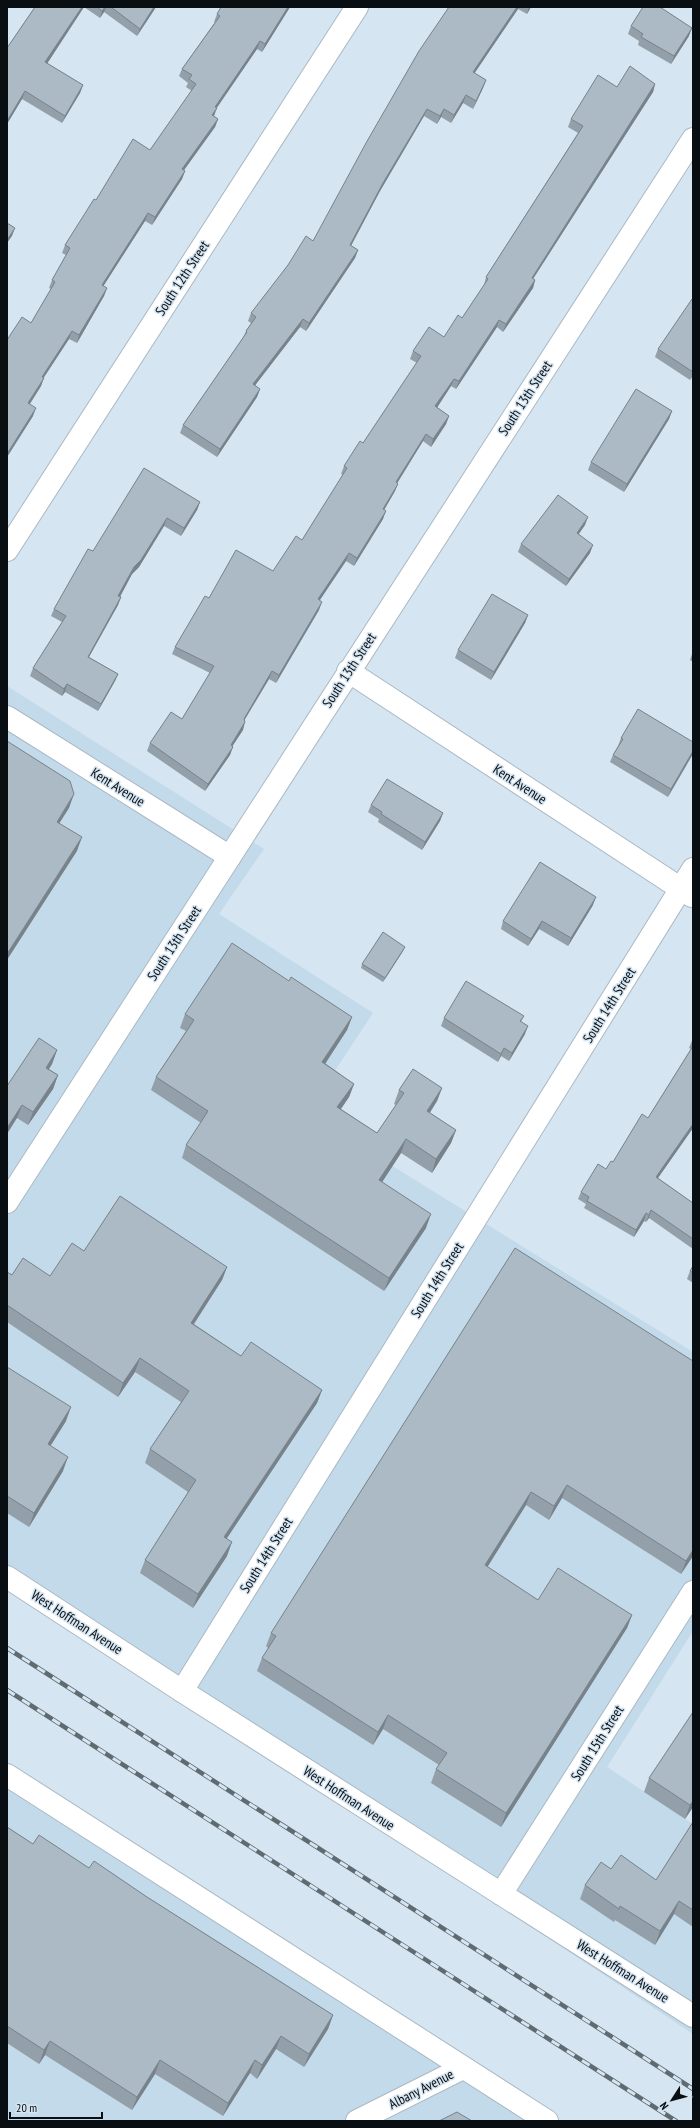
<svg xmlns="http://www.w3.org/2000/svg" width="700" height="2128" font-family="'PT Sans Narrow',sans-serif">
<rect width="100%" height="100%" fill="#d5e5f1"/>
<path fill="#c3daeb" d="M7 686 264 849 219 914 373 1013 307 1113 693 1352V1631L607 1767 693 1824V2034L7 1579Z
M7 1789 527 2121H7Z"/>
<g fill="none" stroke-linecap="round" stroke-linejoin="round">
<g stroke="#a9b9c4" stroke-width="24">
<path id="minor" d="M7 550 357 7
M348 671 692 896
M7 717 230 857
M7 1202 693 139
M182 1691 693 869
M501 1894 693 1592
M357 2121 463 2068"/>
</g>
<g stroke="#a9b9c4" stroke-width="24">
<path id="tertiary" d="M7 1775 547 2121"/>
</g>
<g stroke="#a9b9c4" stroke-width="24">
<path id="secondary" d="M7 1577 182 1691 693 2016"/>
</g>
<use href="#minor" stroke="#fff" stroke-width="22"/>
<use href="#tertiary" stroke="#fff" stroke-width="22"/>
<use href="#secondary" stroke="#fff" stroke-width="22"/>
<g stroke="#606a71" stroke-width="4.5">
<path id="rail" d="M7 1648 693 2089
M7 1690 676 2121"/>
</g>
<use href="#rail" stroke="#d5e5f1" stroke-width="3" stroke-dasharray="9" stroke-linecap="butt"/>
</g>
<path fill="#93a0a9" d="M35 7H156L137 36 104 12 100 18 84 7 47 63 83 85 80 93 62 123 22 99 7 124V48Z
M290 7 262 52 257 49 216 108 214 116 218 119 215 127 184 170 185 171 182 179 152 225 145 221 103 286 107 288 104 296 77 343 69 339 43 378 41 386 30 404 33 416 7 457 31 323 51 289 49 288 52 280 66 255 62 253 65 245 96 200 150 150 192 91 186 87 188 83 179 76 182 69 215 22H214L217 14Z
M449 7H531L527 14 518 9 474 73 486 80 483 88 473 109 463 103 451 123 441 117 437 124 424 116 380 191 351 246 358 250 355 258 306 331 300 327 255 385 260 389 257 397 217 457 180 433 183 425 243 338 246 331 251 323 248 321 251 313 313 241Z
M631 26 689 36 671 64 638 45 639 41 628 34Z
M655 84 653 92 533 279 535 280 533 288 503 332 497 327 456 389 451 386 437 407 449 416 446 424 431 447 423 441 397 483 395 491 384 510 383 519 354 566 346 561 320 600 319 610 276 683 269 679 244 720 243 730 232 746 230 755 205 791 147 751 150 743 182 719 210 673 172 654 175 647 209 598 273 571 302 540 343 475 341 474 344 466 363 443 417 363 410 359 413 351 444 337 462 318 484 285 486 277 578 133 568 127 571 119 617 87Z
M693 300V376L690 380 655 357 658 349Z
M672 411 669 419 624 492 588 470 591 462Z
M200 502 197 510 181 536 164 526 139 567 132 574 120 597H121L118 605 89 657 118 674 115 681 98 711 65 692 62 696 30 676 33 668 62 622 51 616 54 609 93 551Z
M585 525 579 534 590 553 566 586 518 552 521 544Z
M528 615 525 623 491 680 455 658 458 650Z
M693 651V662L690 660Z
M621 738 693 742 668 797 610 762 613 755 618 746Z
M371 805 443 813 440 821 422 850 378 822 379 819 368 812Z
M593 905 568 946 539 929 528 946 501 929 503 921Z
M403 951 383 982 361 968 362 964Z
M289 981 352 1017 347 1030 325 1063 354 1084 349 1097 341 1109 377 1133 396 1105 394 1104 399 1090 442 1088 437 1101 430 1113 456 1130 451 1143 432 1173 401 1153 382 1182 426 1228 384 1291 182 1158 186 1145 201 1123 151 1090 156 1077 186 1031 180 1028 185 1014Z
M524 1016 521 1022 525 1034 509 1061 501 1056 498 1062 441 1026 444 1018Z
M693 1038V1128L658 1178 693 1203V1249L649 1218 646 1222 644 1221 634 1237 584 1208 586 1204 578 1199 581 1192 613 1162 648 1118 691 1049 689 1048Z
M57 1050 52 1064 49 1069 58 1075 53 1089 28 1125 17 1118 7 1086Z
M84 1251 227 1267 222 1280 194 1324 241 1356 322 1390 317 1403 227 1538V1556L193 1608 140 1573 145 1560 188 1492 145 1463 150 1449 181 1402 135 1372 118 1397 7 1322V1272L12 1275 50 1276Z
M693 1266V1283L687 1279 690 1271Z
M693 1361V1556L681 1574 562 1498 549 1520 526 1505 487 1567 538 1600 632 1615 627 1628 501 1827 431 1783 436 1769 439 1765 383 1729 373 1745 257 1671 262 1658 268 1648 266 1646 271 1633Z
M7 1367 66 1421 50 1446 63 1471 29 1527 7 1513Z
M649 1778 693 1807 685 1819 644 1792Z
M693 1822V1927L674 1914 655 1945 615 1920 614 1922 580 1899 585 1885 611 1869 656 1880Z
M7 1827 33 1844 89 1868 147 1897 333 2015 328 2029 304 2067 276 2049 257 2079 250 2073 223 2116 155 2074 132 2110 45 2055 39 2064 7 2043Z"/>
<path fill="#78828a" d="M82 7H84L43 70 45 62Z
M105 7H106L104 12 100 18 102 11Z
M154 7H156L137 36 140 29Z
M288 7H290L262 52 265 44Z
M517 7H519L518 9 470 80 473 72Z
M529 7H531L527 14Z
M692 28 689 36 671 64 674 56Z
M260 41 257 49 212 115 215 107Z
M486 80 483 88 473 109 476 101Z
M655 84 653 92 529 285 532 278Z
M83 85 80 93 62 123 65 116Z
M25 91 22 99 7 124V121Z
M466 95 463 103 451 123 454 115Z
M217 108 214 116 212 115Z
M427 109 424 116 380 191 347 253 350 245 383 183Z
M444 109 441 117 437 124 440 116Z
M218 119 215 127 179 177 182 169Z
M185 171 182 179 152 225 155 217Z
M148 213 145 221 99 293 102 285Z
M15 228 12 236 7 243V240Z
M358 250 355 258 306 331 309 323Z
M535 280 533 288 503 332 506 324Z
M107 288 104 296 77 343 79 335Z
M303 319 300 327 250 392 253 384Z
M499 320 497 327 456 389 459 381Z
M72 331 69 339 39 385 42 377Z
M44 378 41 386 25 411 28 403Z
M454 379 451 386 433 414 435 406Z
M260 389 257 397 217 457 220 449Z
M36 408 33 416 7 457V454Z
M672 411 669 419 624 492 627 484Z
M449 416 446 424 431 447 433 439Z
M426 434 423 441 393 490 396 482Z
M398 484 395 491 380 517 383 509Z
M200 502 197 510 181 536 184 528Z
M386 511 383 519 354 566 357 558Z
M588 517 585 525 574 540 577 533Z
M167 518 164 526 139 567 132 574 116 604 118 596 134 567Z
M593 545 590 553 566 586 569 579Z
M349 553 346 561 315 607 318 599Z
M121 597 118 605 85 664 88 657Z
M322 602 319 610 276 683 279 675Z
M528 615 525 623 491 680 494 672Z
M272 671 269 679 241 726 244 719Z
M118 674 115 681 98 711 101 704Z
M67 684 65 692 62 696 64 689Z
M245 722 243 730 228 753 231 745Z
M233 747 230 755 205 791 208 784Z
M693 751V754L668 797 671 789Z
M74 794 69 808 52 835 57 822Z
M443 813 440 821 422 850 425 842Z
M82 837 77 851 7 960V954Z
M596 897 593 905 568 946 571 938Z
M542 921 539 929 528 946 531 939Z
M405 947 403 951 383 982 385 978Z
M352 1017 347 1030 318 1075 322 1062Z
M528 1026 525 1034 509 1061 512 1053Z
M504 1048 501 1056 498 1062 501 1054Z
M57 1050 52 1064 41 1081 46 1068Z
M58 1075 53 1089 28 1125 33 1112Z
M354 1084 349 1097 333 1120 337 1107Z
M442 1088 437 1101 422 1124 427 1111Z
M22 1105 17 1118 7 1134V1128Z
M693 1124V1128L653 1185 656 1177Z
M456 1130 451 1143 432 1173 436 1159Z
M406 1139 401 1153 375 1193 379 1180Z
M651 1210 649 1218 646 1222 649 1215Z
M646 1213 644 1221 634 1237 636 1230Z
M431 1214 426 1228 384 1291 389 1278Z
M227 1267 222 1280 186 1336 191 1323Z
M140 1358 135 1372 118 1397 123 1383Z
M322 1390 317 1403 219 1550 224 1537Z
M71 1407 66 1421 43 1458 48 1444Z
M68 1457 63 1471 29 1527 34 1513Z
M567 1485 562 1498 549 1520 554 1506Z
M531 1492 526 1505 480 1579 485 1565Z
M232 1542 227 1556 193 1608 198 1594Z
M693 1550V1556L681 1574 686 1561Z
M632 1615 627 1628 501 1827 506 1813Z
M388 1715 383 1729 373 1745 378 1732Z
M693 1801V1807L685 1819 690 1805Z
M679 1901 674 1914 655 1945 660 1931Z
M333 2015 328 2029 304 2067 309 2054Z
M281 2036 276 2049 257 2079 262 2065Z
M50 2041 45 2055 39 2064 44 2050Z
M160 2060 155 2074 132 2110 137 2097Z
M255 2060 250 2073 223 2116 228 2103Z"/>
<path fill="#abbac5" stroke="#78828a" d="M35 7H82L45 62 83 85 65 116 25 91 7 121V48Z
M97 7H105L102 11Z
M111 7H154L140 29Z
M221 7H288L265 44 260 41 215 107 217 108 212 115 218 119 182 169 185 171 155 217 148 213 102 285 107 288 79 335 72 331 42 377 44 378 28 403 36 408 7 454V340L22 317 31 323 55 282 52 280 70 248 65 245 94 199 96 200 133 139 150 150 196 84 189 79 192 75 182 69 220 16 217 14Z
M449 7H517L473 72 486 80 476 101 466 95 454 115 444 109 440 116 427 109 383 183 350 245 358 250 309 323 303 319 253 384 260 389 220 449 183 425 247 332 246 331 256 317 251 313 288 265 306 236 313 241 366 143 419 51Z
M643 7H660L692 28 674 56 641 37 643 34 631 26Z
M630 66 655 84 532 278 535 280 506 324 499 320 459 381 454 379 435 406 449 416 433 439 426 434 396 482 398 484 383 509 386 511 357 558 349 553 318 599 322 602 279 675 272 671 244 719 245 722 231 745 233 747 208 784 150 743 171 712 182 719 214 666 175 647 205 596 209 598 236 550 273 571 296 536 302 540 347 468 344 466 360 441 363 443 421 356 413 351 429 327 444 337 458 315 462 318 488 279 486 277 583 126 571 119 598 75 617 87Z
M7 223 15 228 7 240Z
M692 299 693 300V372L658 349Z
M636 389 672 411 627 484 591 462Z
M144 468 200 502 184 528 167 518 141 560 134 567 118 596 121 597 88 657 118 674 101 704 67 684 64 689 33 668 66 616 54 609 88 549 93 551Z
M558 495 588 517 577 533 593 545 569 579 521 544Z
M492 594 528 615 494 672 458 650Z
M638 709 693 742V751L671 789 613 755 623 739 621 738Z
M7 741 70 781 74 794 57 822 82 837 7 954Z
M387 779 443 813 425 842 381 814 382 812 371 805Z
M540 862 596 897 571 938 542 921 531 939 503 921Z
M383 932 405 947 385 978 362 964Z
M232 943 289 981 291 977 352 1017 322 1062 354 1084 337 1107 377 1133 404 1093 399 1090 413 1069 442 1088 427 1111 456 1130 436 1159 406 1139 379 1180 431 1214 389 1278 186 1145 208 1111 156 1077 194 1020 185 1014Z
M466 981 524 1016 520 1021 528 1026 512 1053 504 1048 501 1054 444 1018Z
M39 1038 57 1050 46 1068 58 1075 33 1112 22 1105 7 1128V1086Z
M693 1046V1124L656 1177 693 1203V1239L651 1210 649 1215 646 1213 636 1230 587 1201 589 1197 581 1192 598 1164 606 1169 611 1161 613 1162 642 1114 648 1118Z
M120 1196 227 1267 191 1323 241 1356 251 1342 322 1390 224 1537 232 1542 198 1594 145 1560 196 1480 150 1449 189 1391 140 1358 123 1383 7 1305V1272L12 1275 23 1258 50 1276 72 1243 84 1251Z
M515 1248 693 1361V1550L686 1561 567 1485 554 1506 531 1492 485 1565 538 1600 558 1568 632 1615 506 1813 436 1769 447 1753 388 1715 378 1732 262 1658 276 1636 271 1633Z
M693 1266V1273L690 1271Z
M7 1367 71 1407 48 1444 68 1457 34 1513 7 1496Z
M693 1712V1801L690 1805 649 1778Z
M693 1822V1910L679 1901 660 1931 620 1906 619 1909 585 1885 601 1862 611 1869 621 1855 656 1880Z
M7 1827 33 1844 39 1835 89 1868 94 1861 147 1897 333 2015 309 2054 281 2036 262 2065 255 2060 228 2103 160 2060 137 2097 50 2041 44 2050 7 2026Z
M457 2112 472 2121H439Z"/>
<g text-anchor="middle" stroke-width="3" stroke-linejoin="round" paint-order="stroke">
<g font-size="14" fill="#090e12" stroke="#d5e5f1">
<text transform="translate(182 278) rotate(-57)" y="5">South 12th Street</text>
<text transform="translate(525 398) rotate(-57)" y="5">South 13th Street</text>
<text transform="translate(349 670) rotate(-57)" y="5">South 13th Street</text>
<text transform="translate(520 784) rotate(33)" y="5">Kent Avenue</text>
<text transform="translate(118 787) rotate(32)" y="5">Kent Avenue</text>
<text transform="translate(174 943) rotate(-57)" y="5">South 13th Street</text>
<text transform="translate(609 1005) rotate(-58)" y="5">South 14th Street</text>
<text transform="translate(437 1280) rotate(-58)" y="5">South 14th Street</text>
<text transform="translate(266 1555) rotate(-58)" y="5">South 14th Street</text>
<text transform="translate(77 1622) rotate(33)" y="5">West Hoffman Avenue</text>
<text transform="translate(597 1743) rotate(-58)" y="5">South 15th Street</text>
<text transform="translate(349 1798) rotate(33)" y="5">West Hoffman Avenue</text>
<text transform="translate(623 1971) rotate(32)" y="5">West Hoffman Avenue</text>
<text transform="translate(421 2089) rotate(-27)" y="5">Albany Avenue</text>
</g>
</g>
<rect width="700" height="2128" fill="none" stroke="#090e12" stroke-width="16"/>
<g transform="translate(672 2100) rotate(234)" stroke="#d5e5f1" stroke-width="3" paint-order="stroke">
<path d="M0-3L7 15L0 10L-7 15Z" fill="#090e12"/>
<text y="-6" font-size="11" font-weight="bold" text-anchor="middle" fill="#090e12">N</text>
</g>
<path d="M10 2112v6h92v-6" fill="none" stroke="#090e12" stroke-width="2"/>
<text x="16" y="2112" font-size="12" fill="#090e12" stroke="#d5e5f1" stroke-width="3" paint-order="stroke">20 m</text>
</svg>
